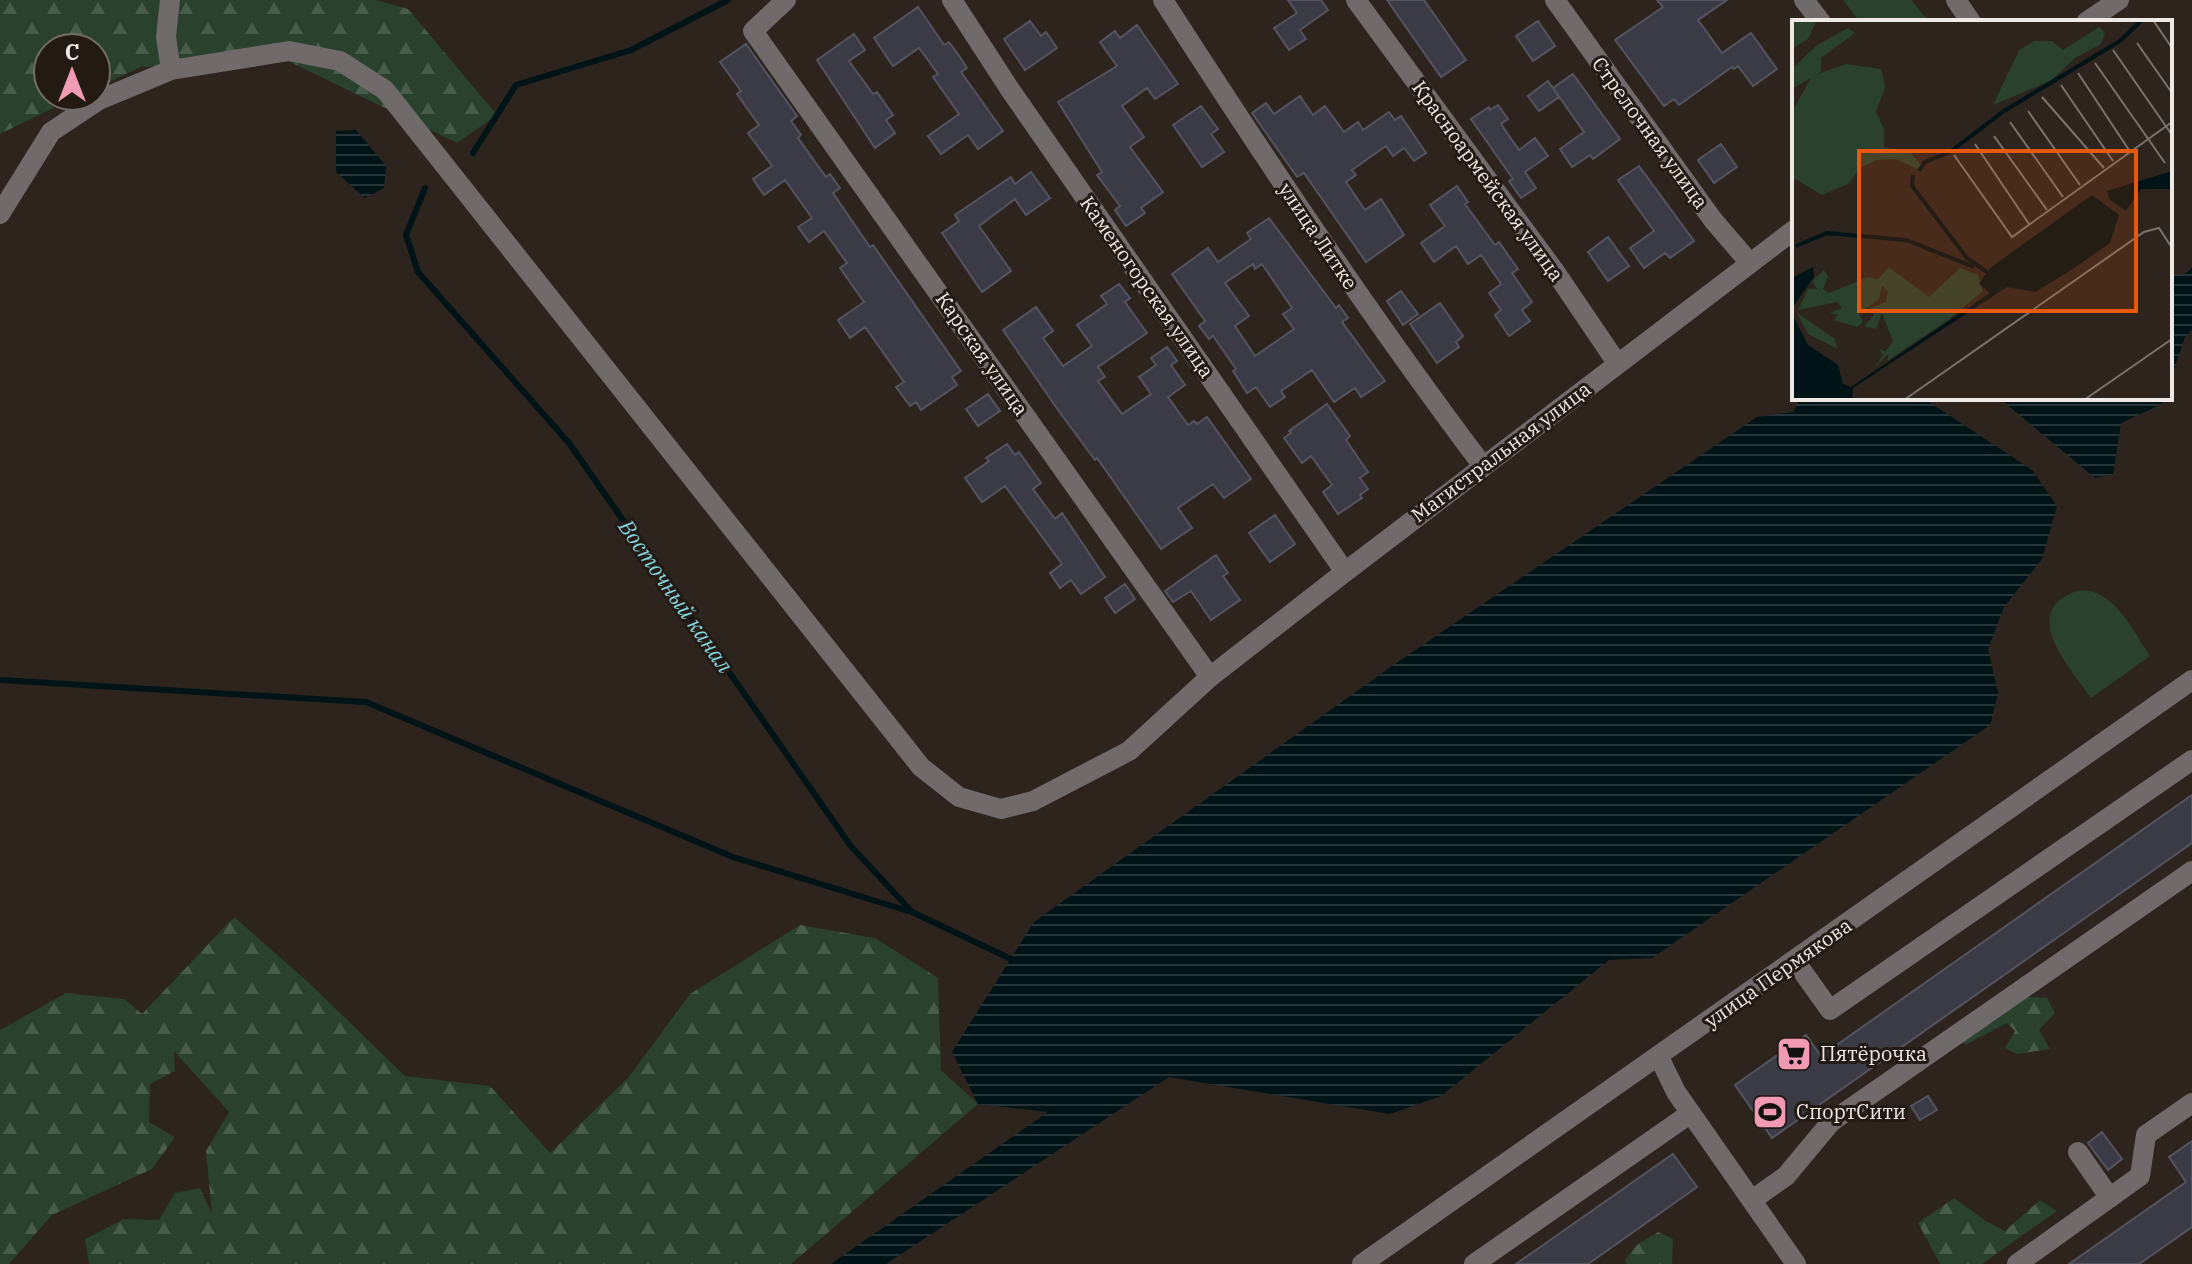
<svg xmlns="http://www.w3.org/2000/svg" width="2192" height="1264" font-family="'IBM Plex Serif',serif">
<defs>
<pattern id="forest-firs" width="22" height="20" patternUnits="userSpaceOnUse" patternTransform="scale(2)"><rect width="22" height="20" fill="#29412d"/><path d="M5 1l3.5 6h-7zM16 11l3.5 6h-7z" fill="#485c4b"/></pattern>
<pattern id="water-rules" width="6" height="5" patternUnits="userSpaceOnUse" patternTransform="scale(2)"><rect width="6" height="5" fill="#001316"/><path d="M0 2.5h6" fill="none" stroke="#263538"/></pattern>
</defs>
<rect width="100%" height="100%" fill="#2c241d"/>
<path fill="#29412d" d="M1843 0H1911L1929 22H1860Z
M2079 590C2115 589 2132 630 2150 656L2091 698C2070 667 2016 611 2079 590Z"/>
<path fill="url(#forest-firs)" d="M0 0H376L408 9 497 115 457 143 288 61 141 67 96 88V48H48V96H78L0 134Z
M234 917 309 983 405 1076 490 1086 550 1153 628 1078 690 994 800 925 875 938 938 978 941 1070 978 1104 791 1264H89L85 1239 124 1219 159 1220 175 1193 200 1188 212 1214 206 1151 229 1112 174 1051 175 1071 150 1084 149 1122 175 1137 152 1169 52 1215 9 1264H0V1030L66 993 124 999 142 1014Z
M2017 996 2047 998 2055 1013 2039 1030 2050 1049 2017 1054 2005 1048 2015 1031 2007 1023 1965 1045 1958 1034Z
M1954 1198 1986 1221 2005 1231 2040 1200 2057 1211 1982 1264H1940L1918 1223Z
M1658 1232 1673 1239 1672 1264H1626L1625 1260 1638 1244Z"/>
<path fill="url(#water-rules)" d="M356 130 386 166 384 188 365 198 336 172V131Z
M2192 268V330L2185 337 2170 381V275L2185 274Z
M1800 398H1923L2032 470 2057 506 2042 559 2004 607 1988 649 1998 693 1990 725 1652 958 1609 960 1441 1096 1390 1114 1169 1077 886 1264H831L1048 1112 978 1104 952 1052 1034 922 1395 664 1757 417 1793 412Z
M1999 398H2164L2162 404 2121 423 2113 474 2095 478Z"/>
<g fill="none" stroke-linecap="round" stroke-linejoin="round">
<path stroke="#001316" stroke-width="6" d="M473 153 516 85 631 50 728 0
M425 188 406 235 418 272 569 443 850 845 912 912 1011 959
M0 680 366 702 733 857 908 911"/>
</g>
<path fill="#3b3b45" stroke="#54545f" stroke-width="2" fill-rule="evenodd" d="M1288 0H1321L1328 10 1300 30 1306 39 1289 50 1274 28 1297 13Z
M1387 0H1424L1466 60 1441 77Z
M1657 0H1727L1698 20 1722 53 1751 33 1777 69 1753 86 1738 66 1734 69 1732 67 1679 105 1674 99 1664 106 1615 40 1663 7Z
M918 7 944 45 949 42 960 57 967 68 961 72 1003 131 978 149 968 135 941 154 928 136 959 114 933 77 938 74 919 48 893 66 874 38Z
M1030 21 1041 36 1046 32 1057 48 1025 70 1004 39Z
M1538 21 1555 46 1533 61 1516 36Z
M1137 25 1178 84 1155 99 1147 88 1122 106 1144 137 1130 147 1163 192 1141 208 1145 213 1126 226 1115 210 1120 206 1097 175 1102 172 1058 102 1117 66 1100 42 1115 31 1120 38Z
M854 34 865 50 849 61 873 94 877 92 893 115 886 120 895 133 875 148 817 60Z
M746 44 797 116 791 121 801 135 798 138 826 177 830 174 840 188 833 193 870 247 873 245 961 371 952 377 957 385 921 410 916 402 910 406 896 387 904 382 865 327 850 338 838 320 864 302 840 268 847 263 824 231 809 242 798 227 812 218 785 180 764 195 753 179 772 166 748 133 759 125 737 94 741 91 720 62Z
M1573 74 1620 139 1593 159 1590 155 1572 167 1560 149 1584 132 1553 88Z
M1548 81 1559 97 1539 111 1528 96Z
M1300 96 1313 115 1325 106 1344 132 1358 122 1363 130 1389 112 1395 120 1401 116 1426 153 1414 161 1404 148 1393 156 1386 146 1352 170 1356 175 1346 182 1365 210 1381 199 1404 235 1366 262 1304 173 1297 177 1252 113 1266 103 1274 114Z
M1498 105 1508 119 1501 124 1519 150 1535 138 1548 156 1525 172 1536 188 1521 198 1509 181 1513 179 1471 119 1489 107 1490 110Z
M1201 106 1218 129 1211 134 1224 152 1202 167 1173 125Z
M1721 144 1737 167 1714 183 1698 160Z
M1639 166 1694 241 1670 258 1665 253 1644 268 1630 248 1654 231 1618 180Z
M1031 172 1050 198 1026 215 1015 199 979 226 1011 271 982 292 942 233 959 221 955 215 968 206 1011 177 1015 184Z
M1457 186 1468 202 1465 204 1495 245 1499 242 1518 269 1512 273 1532 302 1522 310 1530 321 1509 336 1495 315 1501 310 1489 293 1501 284 1481 255 1468 264 1456 246 1434 262 1421 243 1445 226 1430 205Z
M1269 218 1336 308 1339 305 1348 318 1342 322 1385 381 1361 397 1355 388 1334 402 1312 370 1281 391 1285 397 1270 407 1256 387 1247 393 1233 371 1236 369 1213 336 1209 339 1199 326 1205 321 1172 274 1208 248 1218 262 1251 239 1247 233ZM1253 264 1255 269 1262 264 1292 308 1283 314 1294 329 1255 356 1235 326 1249 316 1225 283Z
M1608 237 1629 266 1608 281 1588 252Z
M1119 284 1130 298 1125 302 1147 333 1098 367 1105 377 1098 381 1122 414 1151 394 1139 377 1156 365 1151 358 1167 347 1177 361 1171 365 1185 385 1168 397 1188 425 1194 421 1197 424 1207 417 1251 479 1224 498 1213 484 1178 508 1192 528 1161 549 1097 458 1095 460 1058 410 1003 330 1036 307 1053 331 1043 338 1063 366 1092 346 1077 325 1107 304 1101 296Z
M1401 291 1418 314 1403 325 1387 301Z
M1440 303 1463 336 1456 342 1459 347 1437 363 1410 324Z
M988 394 1000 411 978 426 966 409Z
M1327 404 1350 436 1346 440 1368 472 1360 478 1368 489 1360 495 1362 498 1338 514 1323 492 1332 485 1311 456 1302 463 1284 438 1291 433 1289 431Z
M1007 444 1015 455 1019 452 1041 483 1033 489 1055 519 1062 513 1105 577 1081 594 1071 580 1060 588 1050 573 1062 564 1005 486 982 502 965 478 989 461 986 458Z
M1275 515 1295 544 1270 562 1249 533Z
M1216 555 1228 573 1223 576 1240 600 1211 620 1191 591 1173 602 1165 591Z
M1125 584 1135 599 1115 613 1105 598Z
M2192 795V843L1772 1138 1735 1085 1806 1035 1821 1056Z
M1928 1096 1937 1110 1920 1120 1911 1106Z
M2102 1132 2122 1159 2108 1170 2088 1143Z
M2192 1141V1227L2139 1264H2069L2186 1182 2169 1157Z
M1673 1154 1697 1187 1588 1264H1516Z"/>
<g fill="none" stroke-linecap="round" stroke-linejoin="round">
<path stroke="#706a6a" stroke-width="20" d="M170 0 166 37 171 70
M786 0 753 31 1210 677
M952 0 1011 91 1345 572
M1163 0C1265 159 1369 315 1483 466
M1356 0 1556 273 1617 363
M1555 0 1713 220 1749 262
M1804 0 1821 22
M1956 0 1971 22
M2086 22 2119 0
M0 214 51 132 99 100 171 70 289 51 340 61 385 90 921 767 959 797 1001 809 1033 801 1129 751 1210 677 1345 572 1794 230
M1795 961 1830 1010 2192 760
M1659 1057 1676 1092 1796 1264
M2078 1152 2110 1198
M1752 1200 1786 1176 1831 1122 2192 871
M1362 1264 2192 680
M1474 1264 1691 1113
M2017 1264 2140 1176 2146 1135 2192 1103"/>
</g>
<defs>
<g id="supermarket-square" transform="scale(1.8)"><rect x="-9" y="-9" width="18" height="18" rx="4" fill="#f19ab3" stroke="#221a13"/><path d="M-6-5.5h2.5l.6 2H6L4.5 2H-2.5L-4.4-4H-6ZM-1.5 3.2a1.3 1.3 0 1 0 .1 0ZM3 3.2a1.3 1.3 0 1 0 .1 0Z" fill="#111"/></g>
<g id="stadium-square" transform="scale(1.8)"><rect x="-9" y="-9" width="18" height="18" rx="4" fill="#f19ab3" stroke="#221a13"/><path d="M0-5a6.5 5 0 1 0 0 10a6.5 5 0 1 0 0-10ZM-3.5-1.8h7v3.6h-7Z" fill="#111"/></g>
</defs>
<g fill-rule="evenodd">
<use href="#supermarket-square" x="1794" y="1054"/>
<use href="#stadium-square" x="1770" y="1112"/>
</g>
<g text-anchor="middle" stroke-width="6" stroke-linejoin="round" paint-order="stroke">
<g font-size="20" fill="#efe9e5" stroke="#221a13">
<text transform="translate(1650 133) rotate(54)" y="7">Стрелочная улица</text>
<text transform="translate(1488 181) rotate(54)" y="7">Красноармейская улица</text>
<text transform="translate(1318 236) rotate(56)" y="7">улица Литке</text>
<text transform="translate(1147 287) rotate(55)" y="7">Каменогорская улица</text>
<text transform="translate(982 354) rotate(55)" y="7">Карская улица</text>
<text transform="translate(1501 452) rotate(-37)" y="7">Магистральная улица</text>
<text transform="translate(1778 973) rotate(-35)" y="7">улица Пермякова</text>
</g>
<g font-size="20" fill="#efe9e5" stroke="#221a13" text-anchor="start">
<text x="1820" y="1061">Пятёрочка</text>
<text x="1796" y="1119">СпортСити</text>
</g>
<g font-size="22" font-style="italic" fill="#85d6e1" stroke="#221a13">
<text transform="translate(676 596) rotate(55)" y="8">Восточный канал</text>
</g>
</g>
<g transform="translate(1792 20)">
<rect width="380" height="380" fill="#2c241d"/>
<path d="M54 44 89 49 93 67 84 92 92 109V127L119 133 130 146 125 149 104 139 85 140 68 148 56 164 30 175 0 157V92L20 56ZM97 247 137 277 168 248 186 255 191 271 156 300 95 341 97 333 82 348 91 335 87 329 94 331 101 322 90 293 84 309 72 306 82 295 78 288 94 282 96 272 90 265 87 279 67 293 71 302 65 307 42 300 46 295 38 293 50 288 45 282 6 290 16 269H25L20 261 32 250 36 257 31 269 37 273 76 257 86 259ZM5 293 42 318 46 329 16 314Z" fill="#29412d"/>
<path d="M0 0H25L16 19 0 29ZM307 7 313 13 309 24 283 38 260 60 201 85 227 30 243 21H260L271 30ZM56 8 63 13 29 38V52L0 69V49L25 25Z" fill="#29412d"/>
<path d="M380 151V169H349L334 191 317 179 315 171ZM300 175 327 195 318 223 276 252 243 272 215 267 61 368 60 380H0V294L16 325 46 345 51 364 59 367 198 273 187 264 198 248ZM21 247 22 257 2 285 0 258Z" fill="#001316"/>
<path fill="none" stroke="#001316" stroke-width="4" d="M127 151 133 142 158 132 212 91 328 21 350 0M121 155 120 166 175 238 195 252M4 226 35 213 114 220 182 247"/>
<path fill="none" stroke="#7a736d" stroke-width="2" d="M361 0 380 28M345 23 380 73M321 30 380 115M303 43 373 143M286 53 337 130M269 65 321 141M250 77 312 148M236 91 288 165M218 102 271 177M202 116 255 190M183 124 237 204M162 135 220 217 380 102M112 380 352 212 367 208 380 228M292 380 380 319"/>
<path fill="#e8590c" fill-opacity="0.15" stroke="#e8590c" stroke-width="4" d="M67 131H344V291H67Z"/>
<rect width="380" height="380" fill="none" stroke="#efe9e5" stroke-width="4"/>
</g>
<g transform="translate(72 72)"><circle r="38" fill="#221a13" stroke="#746d67" stroke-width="2"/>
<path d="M0-6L14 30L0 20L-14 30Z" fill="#f19ab3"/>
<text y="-12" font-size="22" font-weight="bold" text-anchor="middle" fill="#efe9e5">С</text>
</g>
</svg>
